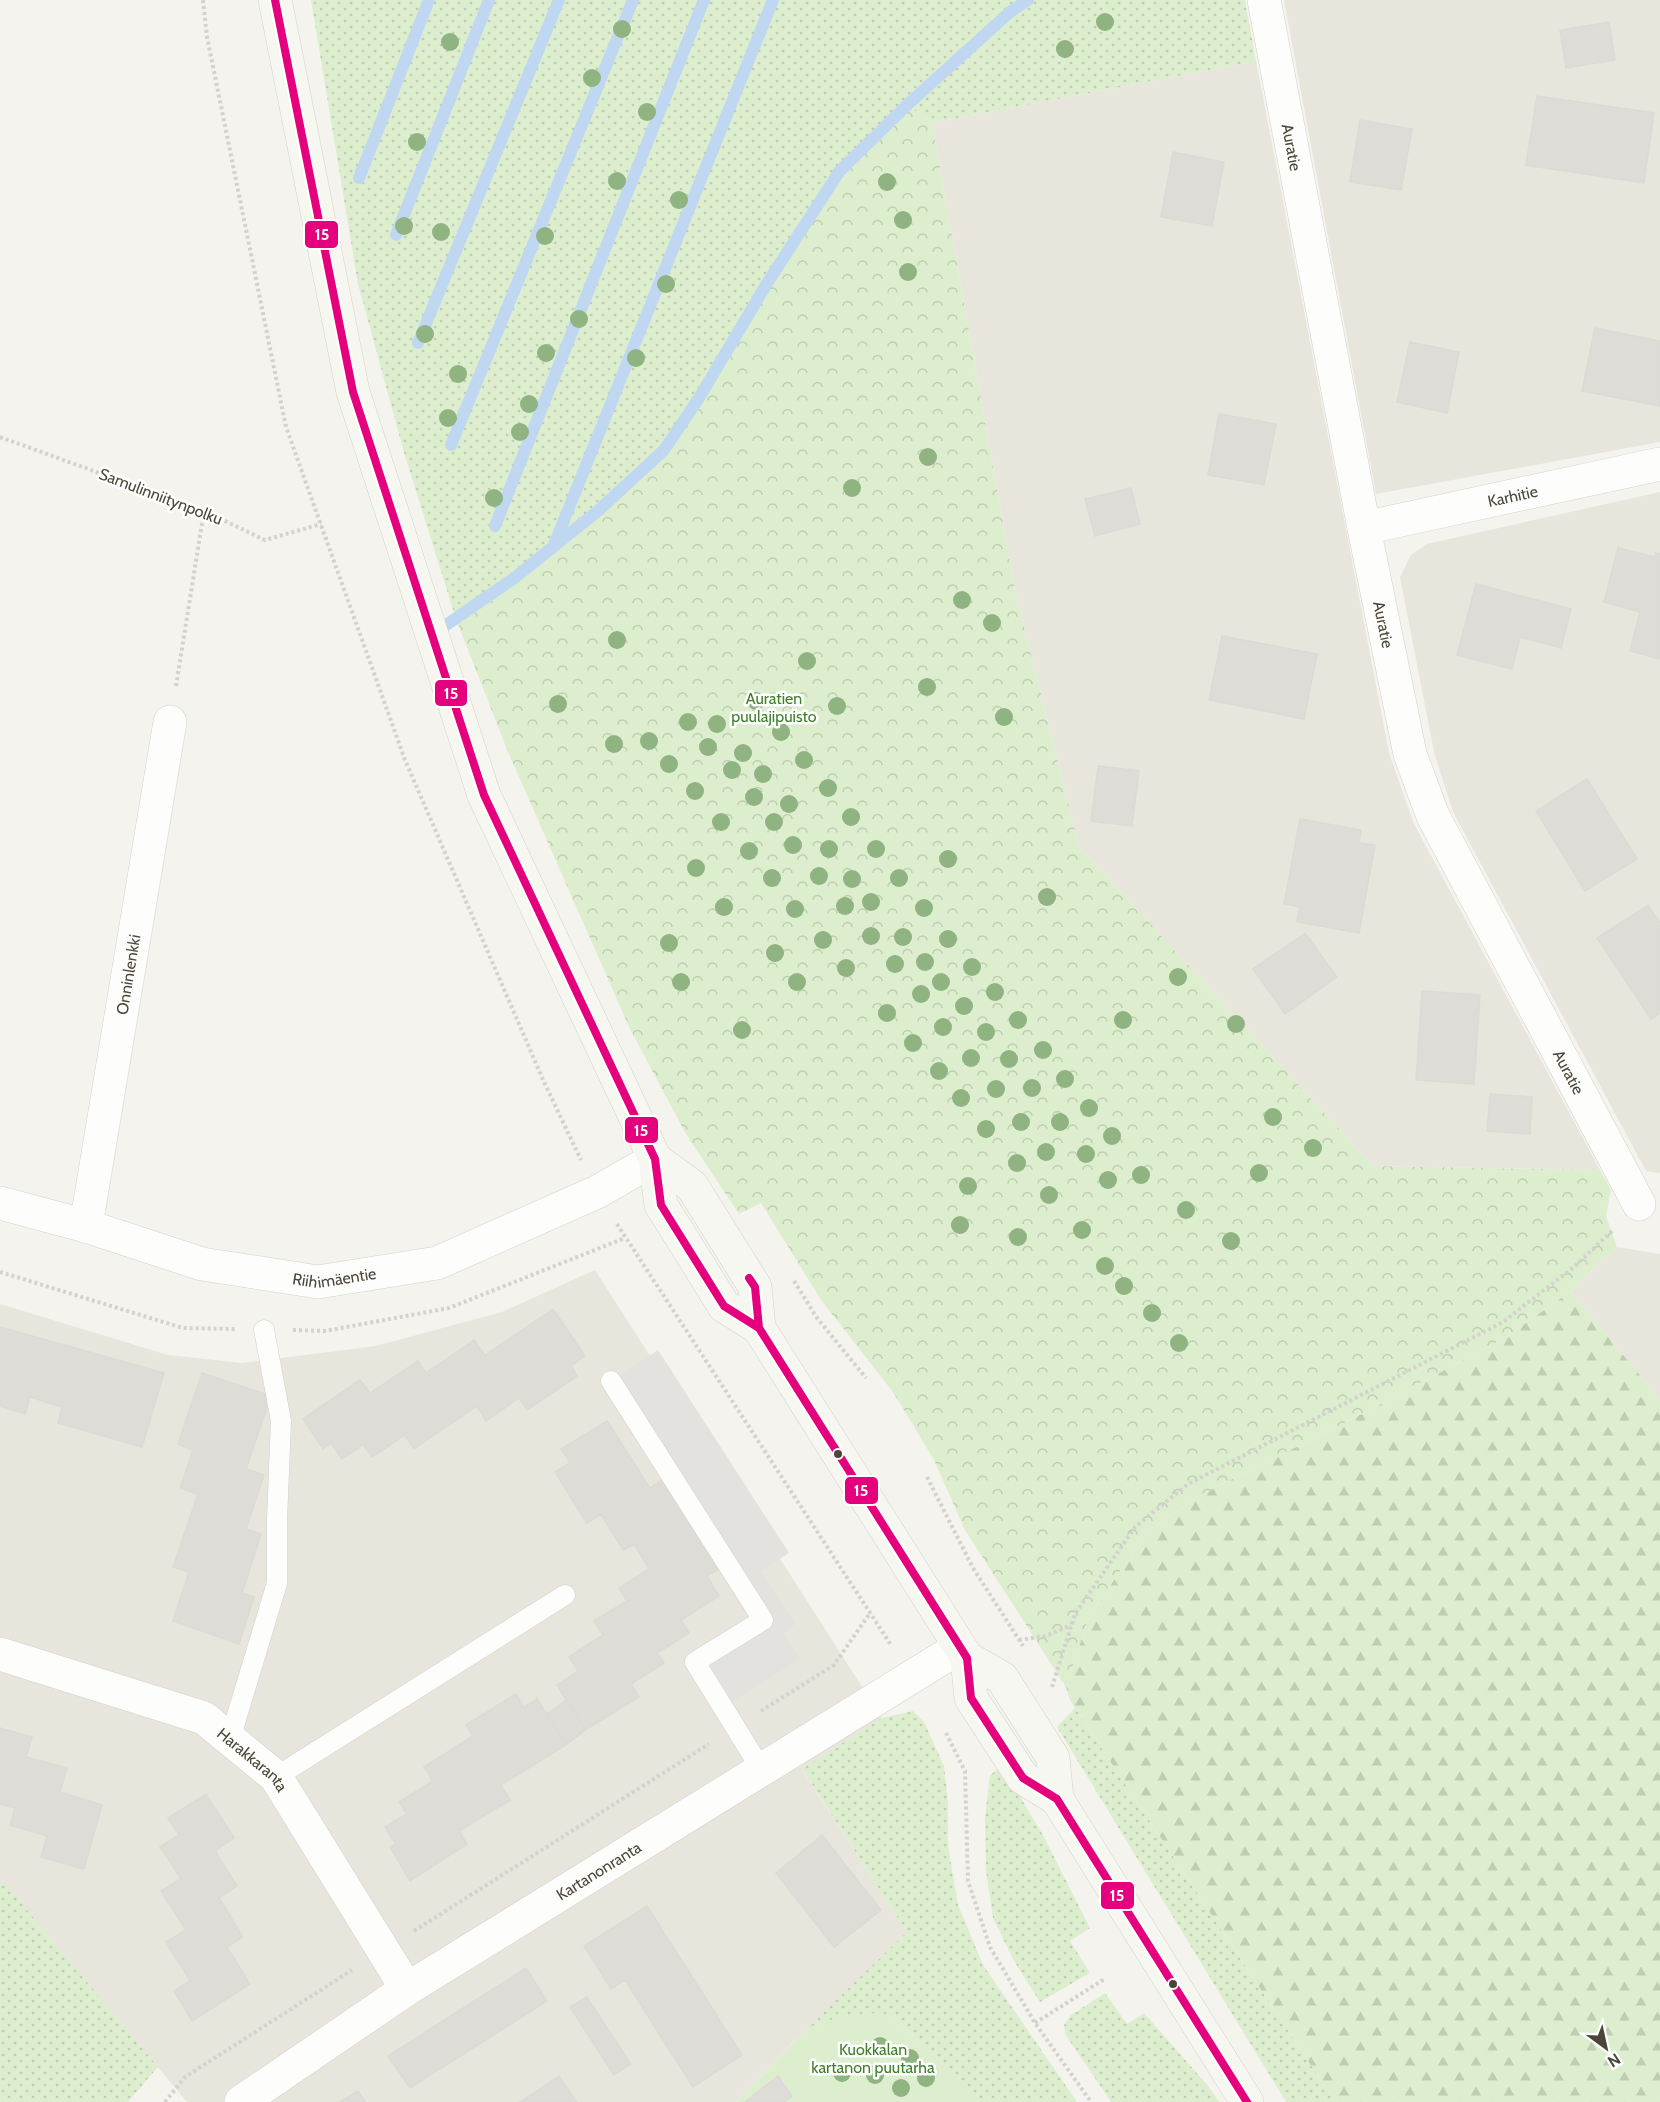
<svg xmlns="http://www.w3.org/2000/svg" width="1660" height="2102" font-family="Cabin,sans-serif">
<defs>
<pattern id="grass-dots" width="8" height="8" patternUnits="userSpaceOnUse" patternTransform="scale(1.5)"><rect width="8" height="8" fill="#ddeecf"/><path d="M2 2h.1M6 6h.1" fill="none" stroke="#bfcdb2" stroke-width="1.8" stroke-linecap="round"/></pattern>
<pattern id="forest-firs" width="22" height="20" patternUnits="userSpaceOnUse" patternTransform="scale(1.5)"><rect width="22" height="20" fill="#ddeecf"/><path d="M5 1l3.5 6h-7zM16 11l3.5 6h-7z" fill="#bfcdb2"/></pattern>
<pattern id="park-crowns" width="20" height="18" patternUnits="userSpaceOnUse" patternTransform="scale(1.5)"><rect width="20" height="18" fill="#ddeecf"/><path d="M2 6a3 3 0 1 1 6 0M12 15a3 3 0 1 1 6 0" fill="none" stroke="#bfcdb2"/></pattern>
</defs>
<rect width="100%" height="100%" fill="#f4f3ee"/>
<path fill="#e7e5dc" d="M1284 0H1660V442L1376 494Z
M1256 61 1389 753 1414 824 1600 1170 1373 1166 1079 846 1015 590 932 123Z
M1660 492V1173L1646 1171 1453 812 1434 752 1400 577 1411 555 1427 544Z
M1617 1247 1660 1254V1400L1571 1291Z
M595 1270 882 1718 802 1770 907 1932 795 2040 736 2102H187L6 1886 0 1884V1304L168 1355 242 1363 376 1346 502 1312Z"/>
<path fill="url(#grass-dots)" d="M311 0H1245L1256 61 932 123 907 105 839 172 766 285 699 398 664 450 599 510 513 579 456 619 405 456 358 284Z
M1075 1708 1332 2097 1337 2102H1286L1057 1727Z
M913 1711 924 1722 944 1766 948 1802V1845L958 1905 983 1965 1077 2102H984L894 2017 834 2019 807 2028 907 1932 802 1769 882 1718Z
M1002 1766 1044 1837 1090 1928 1070 1941 1090 1973 1040 2002 1014 1961 993 1918 986 1870 985 1818 990 1775Z
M0 1884 6 1885 158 2067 128 2102H0Z
M1105 1993 1127 2024 1144 2013 1209 2087 1219 2102H1111L1065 2034 1064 2025 1071 2015Z"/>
<path fill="url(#forest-firs)" d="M1571 1291 1660 1400V2102H1337L1332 2097 1075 1708 1069 1698 1066 1687 1088 1619 1146 1532 1204 1493 1354 1418 1501 1340Z"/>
<path fill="url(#park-crowns)" d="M907 105 932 123 1015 590 1079 846 1373 1166 1600 1170 1611 1190 1606 1216 1617 1247 1571 1291 1501 1340 1354 1418 1204 1493 1146 1532 1088 1619 1066 1687 965 1530 934 1460 893 1392 821 1300 761 1203 739 1214 686 1134 630 1029 508 752 456 619 513 579 599 510 664 450 699 398 766 285 839 172Z"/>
<path fill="#ddeecf" d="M875 2013 894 2017 984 2102H736L807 2028 834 2019Z"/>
<path fill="#e3e2de" d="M658 1350 789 1553 761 1571 795 1624 783 1633 800 1659 723 1707 695 1662 762 1620 611 1381Z"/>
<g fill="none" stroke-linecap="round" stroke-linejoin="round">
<path stroke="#c0d7f1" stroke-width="12" d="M359 178 429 0
M396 235 489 0
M418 343 559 0
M451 445 633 0
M495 526 704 0
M554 545 773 0
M433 634 513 579 553 547 599 510 664 450 699 398 766 285 839 172 907 105 1010 12 1028 0"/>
</g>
<path fill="#dedcd6" stroke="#dcdad4" stroke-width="1.5" d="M1609 22 1615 60 1566 68 1560 30Z
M1537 96 1654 113 1644 183 1526 165Z
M1360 120 1412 129 1401 190 1350 182Z
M1173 152 1224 162 1212 226 1161 217Z
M1595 328 1660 341V406L1582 391Z
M1410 342 1459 352 1447 413 1397 402Z
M1219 414 1276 424 1264 485 1208 475Z
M1131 488 1140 524 1095 536 1085 499Z
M1618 548 1655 557 1656 553 1660 554V659L1630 651 1640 612 1604 602Z
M1476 584 1571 609 1561 648 1520 637 1512 669 1457 655Z
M1222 636 1317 654 1304 719 1209 700Z
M1098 766 1139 771 1132 826 1091 821Z
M1587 779 1637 859 1585 891 1536 811Z
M1300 819 1361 830 1359 843 1375 845 1359 933 1297 922 1300 907 1284 904Z
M1648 905 1660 923V1013L1651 1019 1597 938Z
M1305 933 1337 977 1285 1014 1253 969Z
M1422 991 1480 995 1474 1084 1416 1080Z
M1490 1094 1532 1097 1530 1134 1487 1131Z
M553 1309 585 1356 571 1366 577 1376 527 1410 519 1398 486 1421 477 1406 414 1449 405 1435 372 1457 363 1445 342 1459 331 1443 323 1449 303 1419 360 1380 370 1393 418 1361 426 1373 474 1340 485 1355Z
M0 1327 164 1373 142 1447 58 1423 62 1407 30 1397 25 1414 0 1406Z
M202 1373 271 1396 246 1469 264 1475 246 1529 261 1534 242 1593 254 1597 239 1644 173 1621 189 1572 173 1567 198 1494 180 1488 193 1450 178 1444Z
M607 1421 650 1488 663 1479 720 1568 707 1576 719 1596 681 1620 689 1633 657 1653 664 1663 631 1684 639 1697 585 1730 557 1685 578 1671 569 1657 603 1635 594 1621 627 1601 619 1588 649 1569 634 1544 623 1550 601 1514 587 1523 555 1472 570 1463 561 1449Z
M516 1694 524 1707 537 1699 566 1745 501 1785 510 1800 459 1831 467 1844 410 1881 390 1847 396 1844 385 1827 407 1814 399 1802 433 1781 424 1767 473 1736 466 1725Z
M566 1700 585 1730 566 1745 547 1714Z
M0 1728 32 1737 26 1757 67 1768 60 1792 102 1805 84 1869 41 1857 47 1836 10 1825 15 1808 0 1804Z
M206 1794 234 1838 215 1851 237 1886 219 1898 243 1937 227 1947 250 1984 192 2021 174 1991 190 1981 166 1942 186 1930 161 1891 181 1879 160 1847 179 1835 168 1818Z
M822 1835 881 1910 834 1947 776 1873Z
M647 1906 742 2055 693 2087 625 1980 611 1989 584 1946Z
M526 1968 547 2001 410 2088 388 2056Z
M587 1997 631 2064 614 2075 570 2007Z
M559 2076 577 2102H520Z
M778 2076 792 2096 784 2102H745Z
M358 2091 365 2102H340Z"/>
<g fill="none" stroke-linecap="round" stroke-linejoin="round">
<g stroke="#d2d1cb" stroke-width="21">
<path id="service" d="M611 1381 763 1620 695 1662 761 1769
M230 1739 277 1583V1520L281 1421 264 1330
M276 1777 565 1595"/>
</g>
<g stroke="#d2d1cb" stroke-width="34">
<g id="minor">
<path id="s1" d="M1264 0 1364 528 1410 754 1433 816 1639 1204"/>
<path id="s2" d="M1364 528 1660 464"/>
<path id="s3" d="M0 1203 86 1226 202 1264 318 1282 437 1263 597 1192 655 1159"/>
<path id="s4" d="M86 1226 170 722"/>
<path id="s5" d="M0 1654 204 1718 276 1777 407 1989"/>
<path id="s6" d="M241 2102 407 1989 960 1647"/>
</g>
</g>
<g stroke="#d3d1c5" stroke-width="34">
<path id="secondary" d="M275 0 353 392 484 795 655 1159 661 1205 693 1256 724 1306 759 1328
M655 1159 692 1186 755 1287 759 1328 967 1658 971 1698 1023 1778 1057 1799 1247 2102
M967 1658 1002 1678 1032 1725 1053 1758 1057 1799"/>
</g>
<path stroke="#d3d2cc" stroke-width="4" stroke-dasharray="3 3" stroke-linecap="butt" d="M203 0 207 37 286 427 405 760 544 1082 581 1160
M0 437 204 511 265 540 321 524
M176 686 204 511
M617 1224 891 1645
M0 1272 183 1328 235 1329
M794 1281 817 1318 866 1378
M293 1330 325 1331 449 1308 625 1238
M927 1477 973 1568 1023 1646
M1019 1640 1046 1636 1071 1625
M1052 1687 1075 1614 1135 1527 1188 1484 1503 1322 1575 1266 1613 1230
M761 1711 834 1665 870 1613
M946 1733 965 1771 968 1881 990 1947 1035 2023 1091 2102
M414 1931 709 1744
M1035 2023 1106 1978
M165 2102 185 2077 352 1970"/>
<use href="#service" stroke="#fdfdfc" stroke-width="20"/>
<use href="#minor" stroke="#fdfdfc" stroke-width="33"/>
<use href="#secondary" stroke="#f7f7f1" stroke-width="33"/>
<g stroke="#fff" stroke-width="12">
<path id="bus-1" d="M275 0 353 392 484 795 655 1159 661 1205 724 1306 759 1328
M749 1278 755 1287 759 1328 967 1658 971 1698 1023 1778 1057 1799 1247 2102"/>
</g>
<use href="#bus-1" stroke="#e5007d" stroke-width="8"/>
</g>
<g fill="#90b382">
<circle cx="1105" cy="22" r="9"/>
<circle cx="622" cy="29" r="9"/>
<circle cx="450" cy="42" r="9"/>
<circle cx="1065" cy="49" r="9"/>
<circle cx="592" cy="78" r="9"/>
<circle cx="647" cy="112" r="9"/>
<circle cx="417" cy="142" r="9"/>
<circle cx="617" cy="181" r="9"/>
<circle cx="887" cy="182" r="9"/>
<circle cx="679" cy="200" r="9"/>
<circle cx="903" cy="220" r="9"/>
<circle cx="404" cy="226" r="9"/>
<circle cx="441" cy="232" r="9"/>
<circle cx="545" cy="236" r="9"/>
<circle cx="908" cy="272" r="9"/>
<circle cx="666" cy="284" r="9"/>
<circle cx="579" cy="319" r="9"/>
<circle cx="425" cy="334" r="9"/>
<circle cx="546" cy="353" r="9"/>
<circle cx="636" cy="358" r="9"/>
<circle cx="458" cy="374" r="9"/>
<circle cx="529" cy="404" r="9"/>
<circle cx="448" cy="418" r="9"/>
<circle cx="520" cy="432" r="9"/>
<circle cx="928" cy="457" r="9"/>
<circle cx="852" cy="488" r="9"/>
<circle cx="494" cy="498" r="9"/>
<circle cx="962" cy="600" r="9"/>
<circle cx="992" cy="623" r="9"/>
<circle cx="617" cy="640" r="9"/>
<circle cx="807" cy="661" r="9"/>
<circle cx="927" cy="687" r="9"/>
<circle cx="756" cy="701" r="9"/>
<circle cx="558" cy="704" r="9"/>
<circle cx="837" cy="706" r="9"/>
<circle cx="1004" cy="717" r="9"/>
<circle cx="688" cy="722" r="9"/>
<circle cx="717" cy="724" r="9"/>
<circle cx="781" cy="732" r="9"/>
<circle cx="649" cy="741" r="9"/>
<circle cx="614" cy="744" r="9"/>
<circle cx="708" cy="747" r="9"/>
<circle cx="743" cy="753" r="9"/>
<circle cx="804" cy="760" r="9"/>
<circle cx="669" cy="764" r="9"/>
<circle cx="732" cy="770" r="9"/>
<circle cx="763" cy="774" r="9"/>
<circle cx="828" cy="788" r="9"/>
<circle cx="695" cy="791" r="9"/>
<circle cx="754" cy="797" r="9"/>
<circle cx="789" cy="804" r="9"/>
<circle cx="851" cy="817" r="9"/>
<circle cx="721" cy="822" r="9"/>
<circle cx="774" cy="822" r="9"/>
<circle cx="793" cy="845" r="9"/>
<circle cx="829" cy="849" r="9"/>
<circle cx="876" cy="849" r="9"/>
<circle cx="749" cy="851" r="9"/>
<circle cx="948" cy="859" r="9"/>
<circle cx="696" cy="868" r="9"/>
<circle cx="819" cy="876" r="9"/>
<circle cx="772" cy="878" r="9"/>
<circle cx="899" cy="878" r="9"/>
<circle cx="852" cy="879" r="9"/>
<circle cx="1047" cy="897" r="9"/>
<circle cx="871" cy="902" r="9"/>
<circle cx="845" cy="906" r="9"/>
<circle cx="724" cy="907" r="9"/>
<circle cx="924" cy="908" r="9"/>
<circle cx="795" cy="909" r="9"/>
<circle cx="871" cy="936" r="9"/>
<circle cx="903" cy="937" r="9"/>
<circle cx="948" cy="939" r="9"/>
<circle cx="823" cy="940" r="9"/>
<circle cx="669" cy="943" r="9"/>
<circle cx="775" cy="953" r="9"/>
<circle cx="925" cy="962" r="9"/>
<circle cx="895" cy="964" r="9"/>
<circle cx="972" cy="967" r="9"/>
<circle cx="846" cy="968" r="9"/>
<circle cx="1178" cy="977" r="9"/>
<circle cx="681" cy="982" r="9"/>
<circle cx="797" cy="982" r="9"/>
<circle cx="941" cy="982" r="9"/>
<circle cx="995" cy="992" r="9"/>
<circle cx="921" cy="994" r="9"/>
<circle cx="964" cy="1006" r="9"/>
<circle cx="887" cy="1013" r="9"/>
<circle cx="1018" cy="1020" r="9"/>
<circle cx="1123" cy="1020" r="9"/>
<circle cx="1236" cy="1024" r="9"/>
<circle cx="943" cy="1027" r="9"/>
<circle cx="742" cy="1030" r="9"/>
<circle cx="986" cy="1032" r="9"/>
<circle cx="913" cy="1043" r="9"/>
<circle cx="1043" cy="1050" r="9"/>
<circle cx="971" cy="1058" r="9"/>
<circle cx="1009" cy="1059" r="9"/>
<circle cx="939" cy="1071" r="9"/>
<circle cx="1065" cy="1079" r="9"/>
<circle cx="1032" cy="1088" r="9"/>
<circle cx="996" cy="1089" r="9"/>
<circle cx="961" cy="1098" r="9"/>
<circle cx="1089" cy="1108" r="9"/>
<circle cx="1273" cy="1117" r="9"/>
<circle cx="1021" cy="1122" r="9"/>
<circle cx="1060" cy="1122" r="9"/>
<circle cx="986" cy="1129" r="9"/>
<circle cx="1112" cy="1136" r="9"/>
<circle cx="1313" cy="1148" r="9"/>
<circle cx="1046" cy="1152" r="9"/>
<circle cx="1086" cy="1154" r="9"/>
<circle cx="1017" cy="1163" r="9"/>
<circle cx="1259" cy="1173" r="9"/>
<circle cx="1141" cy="1175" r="9"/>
<circle cx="1108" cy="1180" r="9"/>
<circle cx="968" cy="1186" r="9"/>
<circle cx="1049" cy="1195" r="9"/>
<circle cx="1186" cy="1210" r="9"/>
<circle cx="960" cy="1225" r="9"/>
<circle cx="1082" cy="1230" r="9"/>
<circle cx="1018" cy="1237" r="9"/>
<circle cx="1231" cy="1241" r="9"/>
<circle cx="1105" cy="1266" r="9"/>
<circle cx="1124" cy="1286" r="9"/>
<circle cx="1152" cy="1313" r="9"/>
<circle cx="1179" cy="1343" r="9"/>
<circle cx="880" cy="2046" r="9"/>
<circle cx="910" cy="2058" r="9"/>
<circle cx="842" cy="2073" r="9"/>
<circle cx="875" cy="2075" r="9"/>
<circle cx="926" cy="2078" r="9"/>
<circle cx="901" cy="2088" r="9"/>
</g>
<g fill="#4b4639" stroke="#fff" stroke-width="2">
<circle cx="838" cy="1454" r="5"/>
<circle cx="1173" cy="1984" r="5"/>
</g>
<g text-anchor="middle" stroke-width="5" stroke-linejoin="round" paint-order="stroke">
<g font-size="16" fill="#4b4639" stroke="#fff">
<text dy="6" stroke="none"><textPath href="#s1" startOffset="150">Auratie</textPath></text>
<text transform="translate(161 496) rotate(21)" y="6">Samulinniitynpolku</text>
<text dy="6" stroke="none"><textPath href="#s2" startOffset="152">Karhitie</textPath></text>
<text dy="6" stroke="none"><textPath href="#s1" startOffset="636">Auratie</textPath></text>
<text dy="6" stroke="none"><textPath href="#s4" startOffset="255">Onninlenkki</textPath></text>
<text dy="6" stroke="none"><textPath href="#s1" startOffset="1124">Auratie</textPath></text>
<text dy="6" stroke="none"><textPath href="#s3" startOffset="345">Riihimäentie</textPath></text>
<text dy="6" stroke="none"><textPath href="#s5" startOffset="278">Harakkaranta</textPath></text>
<text dy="6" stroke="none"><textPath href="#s6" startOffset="426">Kartanonranta</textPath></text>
</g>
<g font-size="16" fill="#3f7f2a" stroke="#fff">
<text x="774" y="704">Auratien<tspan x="774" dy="18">puulajipuisto</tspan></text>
<text x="873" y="2055">Kuokkalan<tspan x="873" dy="18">kartanon puutarha</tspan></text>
</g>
</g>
<g stroke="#fff" stroke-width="2">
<rect x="304" y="220" width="35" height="29" rx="6" fill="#e5007d"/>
<rect x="434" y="679" width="34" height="28" rx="6" fill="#e5007d"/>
<rect x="624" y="1116" width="35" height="28" rx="6" fill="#e5007d"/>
<rect x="844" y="1476" width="35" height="29" rx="6" fill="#e5007d"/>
<rect x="1100" y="1881" width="35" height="29" rx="6" fill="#e5007d"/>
</g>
<g font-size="16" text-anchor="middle" font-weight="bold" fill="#fff">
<text x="322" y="240">15</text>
<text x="451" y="699">15</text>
<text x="641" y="1136">15</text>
<text x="861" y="1496">15</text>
<text x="1117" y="1901">15</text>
</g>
<g transform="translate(1606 2048) rotate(147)" stroke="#ffffff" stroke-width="4.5" paint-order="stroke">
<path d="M0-4.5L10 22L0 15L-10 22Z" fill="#4b4639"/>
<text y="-9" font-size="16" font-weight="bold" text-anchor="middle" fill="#4b4639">N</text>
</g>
</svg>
